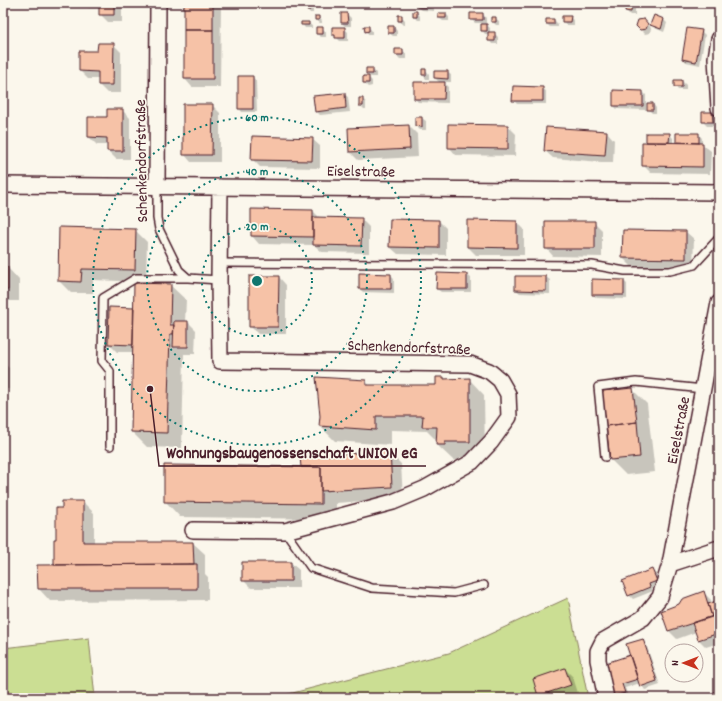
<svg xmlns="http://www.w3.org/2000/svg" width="722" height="701" font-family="Dekko,sans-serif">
<rect width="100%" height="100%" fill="#fbf7ec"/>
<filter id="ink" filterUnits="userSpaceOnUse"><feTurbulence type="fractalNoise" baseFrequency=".025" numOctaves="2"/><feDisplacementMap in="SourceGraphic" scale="8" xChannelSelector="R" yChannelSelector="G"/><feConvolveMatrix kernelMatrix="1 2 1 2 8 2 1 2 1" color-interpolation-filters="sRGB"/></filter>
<g filter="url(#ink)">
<path fill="#cbde93" stroke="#8a7e5f" d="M568 598 588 698H273L449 653Z
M89 638 95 698H3V648Z"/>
<path fill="#0003" d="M83 3H122V22H108L100 14V8H89Z
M185 3H221L220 87H192L185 79Z
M418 3H434V11L422 10 418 7Z
M627 3H633L635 5V15H630L626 11Z
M309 4 313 8V13H310L307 9Z
M417 12 420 16V20H418L414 17Z
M347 14 351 18V26H345L342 23Z
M446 14 449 17V21H443L439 18Z
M483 14 486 18V24L490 28V33H494L498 37V44H492L489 40V34H485L482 30V23H475L471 19Z
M401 16 405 20V25H403L399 21Z
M654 16 664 20 667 23 664 32 655 28 651 25Z
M319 17 322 21V23H320L316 20Z
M570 17 574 21V25H566L563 21Z
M495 18 499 21V25H496L492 21Z
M554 20 558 24V27H550L547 24Z
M308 23 312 26V28H305L302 24Z
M648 24 651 28 650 33 645 34 641 30Z
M369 27 372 31V35H369L366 31Z
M394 27 397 31V36H393L389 33Z
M322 28 326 32V37H321L317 34Z
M344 28 348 32V41H340L333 34Z
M701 31 705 35 700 65 686 62 683 58Z
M113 44 121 52V93H107L99 85V79H88L80 71 98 52Z
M403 50 406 54V59H400L396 55Z
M372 69 376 73V77H371L367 74Z
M426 70 429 74V79H426L423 75Z
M447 72 451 75V82H443L448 87V103L418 102 415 99 440 83 435 78Z
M253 77 256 81 257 112H242L239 108Z
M368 77 372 81V86L368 87 364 83Z
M682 81 686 85V90H678L675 86Z
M542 88 546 91V104H517L513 100Z
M643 92 646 95V110L617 109 614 106Z
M344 94 348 97 350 112 320 115 316 111Z
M362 99 366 102V109H364L360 105Z
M653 104 656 108V113H652L648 109Z
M212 105 220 113V162H191L184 154Z
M122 110 130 118V159H116L108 151V145H97L89 137 108 118Z
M712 113 715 116 716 126H707L703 122Z
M422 118 426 121V130H420L416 126Z
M409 126 417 134 418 157 358 160 350 152Z
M508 126 516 134 515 156 456 155 449 147Z
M607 132 614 140 613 163 553 158 545 151Z
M647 134H669L673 138V143H677V134H698L702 138V144L711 151 710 174 651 173 643 165Z
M312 139 320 146V168L260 167 252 159Z
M252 210 313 211 321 219H361L369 227V253L322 252 314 245 259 244 252 236Z
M439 221 446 228V255L398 254 390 247Z
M517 222 524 229V255H476L468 247Z
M594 222 602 230V257L553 256 546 248Z
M135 230 147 242 146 282 93 280V293H71L59 281Z
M686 232 694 239 693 266H631L623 258Z
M3 268H8L19 280V301H3Z
M391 275 394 278V293L363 292 360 289Z
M467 275 471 278V292H441L437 289Z
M279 277 286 285V334H258L250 326Z
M546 277 550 280V294L520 293 516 290Z
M624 281 627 284V299L597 298 593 295Z
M170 285 186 300 185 322H188L196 330 195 354H184L182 448 147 447 132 432 134 352H117L109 344 133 309Z
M3 362 9 368V389H3Z
M444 378 445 380 469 379 484 395 485 457H460V460H453L437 445V441L427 431 391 430V445L335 441 320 426 366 381 370 386H437Z
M632 389 647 404 655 472 626 475 611 460Z
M389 452 401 464 403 498 336 503V519L180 517 165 501 302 468Z
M83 502 94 513V543H193L205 554V574L208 577V600L50 601 39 589 38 566H55L57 540 63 509Z
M291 563 299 570V588H251L243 580Z
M652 570 656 574 660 585 652 588 653 591 633 599 629 595Z
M703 592 711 600 712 604 715 603 719 606V643L706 647 698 639 696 632 677 639 669 631 663 611 680 605Z
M643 640 646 644 660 685 645 690 640 683 625 688 628 696 617 698 615 696 605 664 631 655Z
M565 669 573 677 578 693 562 698H542L539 695Z"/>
<path fill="#f6c2a7" stroke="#4a1f2b" d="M99 3H114V15H99Z
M184 3H213V30H184Z
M306 3H310V10H306Z
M417 3H431V7H417Z
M626 3H632L631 12 625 11Z
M413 11H417V17H413Z
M341 13H347L348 23H341Z
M438 13H446V18H438Z
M470 13H483V20H470Z
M398 15H402V21H398Z
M654 15 664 19 661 29 650 25Z
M315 16H319V20H315Z
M562 16H571L570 22H562Z
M491 17H496V22H491Z
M546 19H554V24H546Z
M644 19 648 24 646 29 640 30 636 26 638 20Z
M301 22H309V25H301Z
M481 24H487V31H481Z
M364 26H369V31L365 32Z
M388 26H394V33H388Z
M316 27H323V34H316Z
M332 27H345V38H335V35H332Z
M687 28 702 30 696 62 682 59Z
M184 30H213V79H184Z
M488 32H495V41H488Z
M98 43H114L113 85H98V72L79 71V51H97Z
M395 49H403V55H395Z
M366 68H373V74H366Z
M422 69H426V75H422Z
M434 71H448V79L434 78Z
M238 76H253V109H238Z
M363 76H369V83H363Z
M674 80H682V87H674Z
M414 82H445L444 99H414Z
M513 86 543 87V101H512Z
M613 90 643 91V106H613Z
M345 93 346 108 315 112 313 96Z
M359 98H363V106H359Z
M647 103H653V110H647Z
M183 104H213L212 155H183Z
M107 109H123V151H107V138L88 137V117H107Z
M702 112H712L713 122H702Z
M415 117H422V127L415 126Z
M448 124 508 125V149L448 148Z
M409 125 410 149 349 152 348 128Z
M546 127 607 131 605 155 544 151Z
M646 133H670L669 142H646Z
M676 133H699V143L676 142Z
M252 136 313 138 312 161 251 160Z
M642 142 703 143V167L642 166Z
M251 209 313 210V237L251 236Z
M313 217 362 218 361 246 313 245Z
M390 219 439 220V248L389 247Z
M467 220 517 221V248L467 247Z
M545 221H595V249H545Z
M59 227 136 229 135 270 82 269 81 282 58 281Z
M623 230 686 231V259L622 258Z
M3 267H8V290H3Z
M359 273 391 274V289H359Z
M437 273 467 274V289H436Z
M249 276H279L278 327H249Z
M515 276H546V291L515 290Z
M592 279 624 280V295H592Z
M134 283 171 284 170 325H174L173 334H170L167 433 131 432Z
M109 307 134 308 133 345 108 344Z
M174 321H188V347H173Z
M316 377 366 380V385H436V377H444V379L470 378V442H445V445H436L437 427H422L423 416H376V430L319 426 320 416Z
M633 388 637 422 606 426 602 391Z
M637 422 640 457 610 460 606 426Z
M390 451 392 487 321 491V467H301L300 457Z
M164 465 321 467V504L164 502Z
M62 501H83V542H193L194 564 54 565V539H56V508H62Z
M719 558V572L715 560Z
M242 562H291V581H242Z
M197 564V589H38L37 565Z
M652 569 657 581 649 584 650 587 628 596 622 581Z
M704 591 712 617 668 631 661 611 679 604 682 599Z
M716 601 719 614 712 617 708 604Z
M719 614V633L698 640 692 623Z
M643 639 657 681 640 687 626 644Z
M630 655 638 679 622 684 625 693 614 696 603 664Z
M565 668 571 685 538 696 533 679Z
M719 688V698H708Z"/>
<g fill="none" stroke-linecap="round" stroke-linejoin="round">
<g stroke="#4a1f2b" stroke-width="10">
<path id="service" d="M157 186V218L159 229 179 270 188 278 219 280
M219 263 592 265 625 271H670L694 265 719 238
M110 446V371L102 361 103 298 136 278H188
M605 457 598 387 636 382 703 389
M285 531 311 568 372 588 454 593 484 585"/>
</g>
<g stroke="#4a1f2b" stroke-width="18">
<path id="minor" d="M719 39 716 58 719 108
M3 185 719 192
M157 186 158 3
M193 530 285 531 393 502 424 489 472 462 491 442 509 417 508 394 500 380 489 371 470 364 220 361 219 280 220 187
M670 564 719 548
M606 698 598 660V651L603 641 643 618 660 597 670 564 719 303"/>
</g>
<use href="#service" stroke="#fbf7ec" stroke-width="7"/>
<use href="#minor" stroke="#fbf7ec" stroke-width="15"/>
</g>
</g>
<g fill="none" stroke="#0f766e" stroke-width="2" stroke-dasharray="2 4">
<circle cx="257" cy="281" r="55"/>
<circle cx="257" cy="281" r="110"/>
<circle cx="257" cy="281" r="164"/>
</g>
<g text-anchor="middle" stroke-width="3.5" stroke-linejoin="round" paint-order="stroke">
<g font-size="16" fill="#4a1f2b" stroke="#fbf7ec">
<text transform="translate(140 161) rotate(-91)" y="6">Schenkendorfstraße</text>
<text transform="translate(361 170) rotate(1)" y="6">Eiselstraße</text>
<text transform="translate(409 346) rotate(2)" y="6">Schenkendorfstraße</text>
<text transform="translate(677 430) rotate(-79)" y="6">Eiselstraße</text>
</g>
</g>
<circle cx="257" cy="281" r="6" fill="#0f766e" stroke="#fbf7ec" stroke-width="2"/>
<g font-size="12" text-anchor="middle" font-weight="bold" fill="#0f766e" stroke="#fbf7ec" stroke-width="3.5" stroke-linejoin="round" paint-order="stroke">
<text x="257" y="121">60 m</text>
<text x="257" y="175">40 m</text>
<text x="257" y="230">20 m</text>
</g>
<path fill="none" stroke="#4a1f2b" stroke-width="1.5" d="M150 389L159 466H426"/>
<circle fill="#4a1f2b" stroke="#fbf7ec" stroke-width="1.5" cx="150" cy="389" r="4"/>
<g font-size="17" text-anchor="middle" font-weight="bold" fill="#4a1f2b" stroke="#fbf7ec" stroke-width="3.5" stroke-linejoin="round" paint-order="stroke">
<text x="292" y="458">Wohnungsbaugenossenschaft UNION eG</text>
</g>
<rect width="722" height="701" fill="none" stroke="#fbf7ec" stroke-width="16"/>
<rect x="8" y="8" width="706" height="685" fill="none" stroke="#4a1f2b" stroke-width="1.5" filter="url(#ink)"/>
<g transform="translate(684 663) rotate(270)"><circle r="19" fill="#fbf7ec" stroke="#b4a19f"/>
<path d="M0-3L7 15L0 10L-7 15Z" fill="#c8321e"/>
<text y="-6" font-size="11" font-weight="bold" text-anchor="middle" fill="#4a1f2b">N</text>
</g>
</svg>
